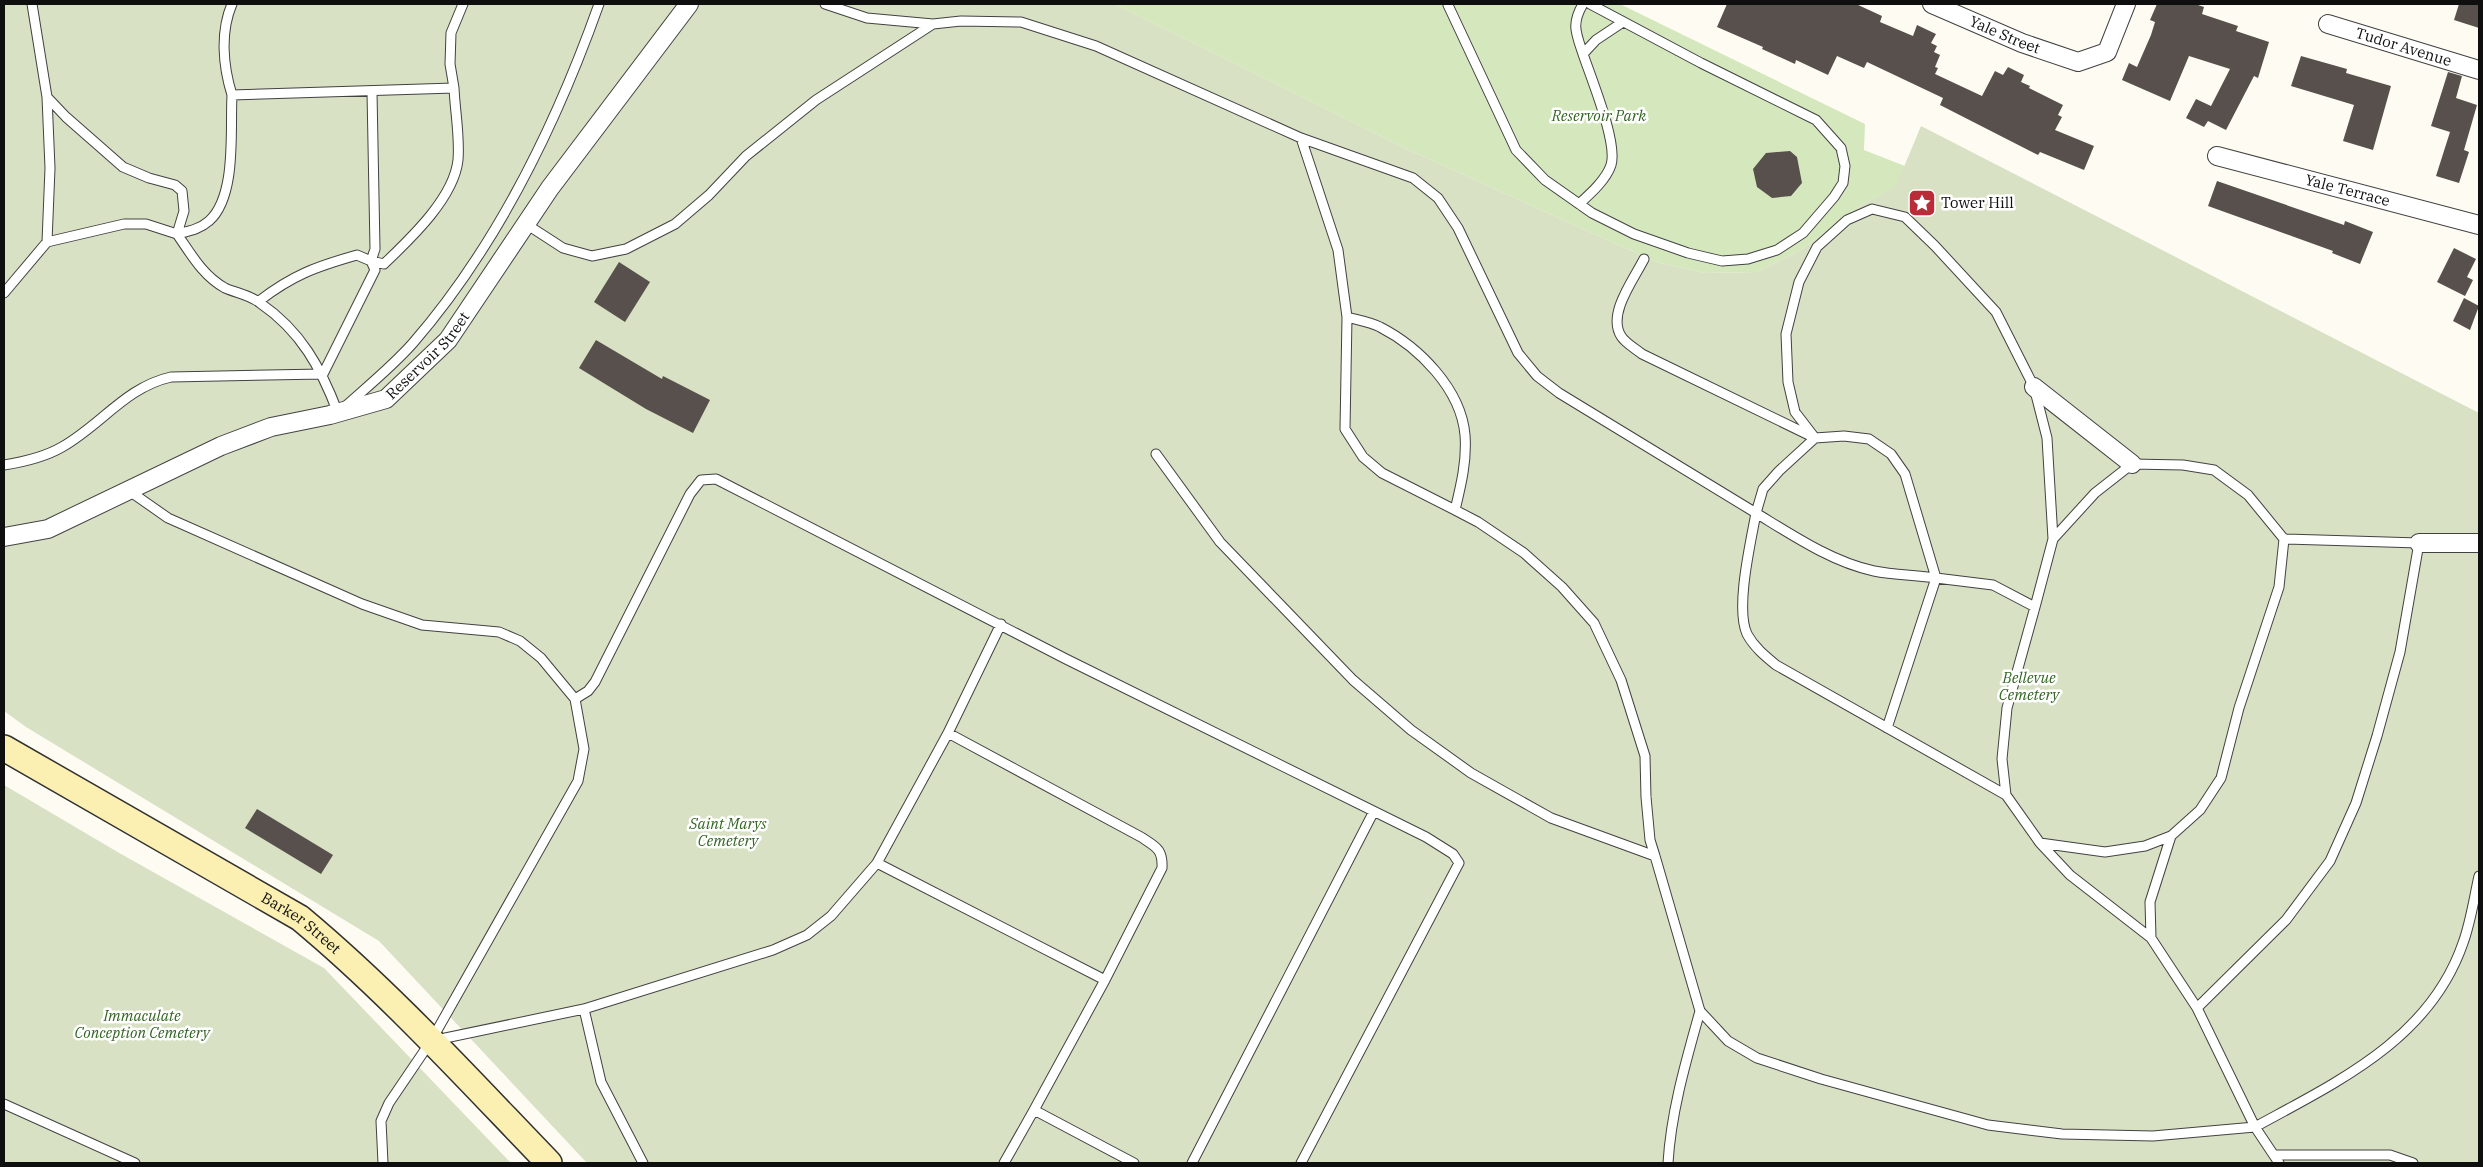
<svg xmlns="http://www.w3.org/2000/svg" width="2483" height="1167" font-family="'IBM Plex Serif',serif">
<rect width="100%" height="100%" fill="#fefcf2"/>
<path fill="#d5e8bd" d="M1115 4H1620L1865 124 1864 150 1905 166 1897 186 1858 207 1801 250 1757 272 1705 273 1656 262 1409 150Z"/>
<path fill="#d8e1c3" d="M4 4H1115L1409 150 1656 262 1705 273 1757 272 1801 250 1858 207 1896 186 1921 126 2479 413V1163H587L379 941 26 727 4 711Z
M4 785 121 854 324 968 511 1163H4Z"/>
<path fill="#58504c" d="M1727 4H1856L1882 16 1880 22 1913 36 1917 25 1936 34 1931 43 1937 46 1934 52 1940 55 1935 67 1938 68 1935 74 1982 96 1995 71 2003 75 2008 67 2024 75 2021 82 2030 86 2029 88 2063 105 2058 115 2062 117 2055 130 2094 146 2084 170 2040 152 2038 155 1940 105 1943 98 1867 62 1864 68 1837 56 1828 75 1796 60 1795 64 1762 49 1763 47 1717 27Z
M2157 4H2195L2204 7 2202 14 2238 26 2236 31 2269 42 2258 78 2254 76 2226 130 2208 121 2204 127 2186 118 2196 99 2211 106 2230 69 2189 56 2170 101 2122 80 2129 63 2137 67 2151 35 2155 22 2150 20Z
M2459 4H2479V28L2454 20Z
M2301 56 2347 69 2346 73 2391 86 2373 150 2343 141 2354 105 2291 86Z
M2448 72 2462 76 2456 98 2477 105 2464 150 2469 152 2459 183 2436 176 2450 132 2431 126Z
M1790 151 1797 157 1802 183 1791 196 1772 198 1757 187 1753 169 1766 153Z
M2217 181 2344 225 2345 221 2373 232 2360 264 2332 253 2333 251 2208 206Z
M2454 248 2476 259 2467 277 2473 280 2465 296 2437 282Z
M619 262 650 282 625 322 594 302Z
M2464 298 2479 306 2470 330 2453 321Z
M596 340 662 379 663 376 710 400 693 433 646 409 579 368Z
M257 809 333 855 321 874 245 828Z"/>
<g fill="none" stroke-linecap="round" stroke-linejoin="round">
<g stroke="#424242" stroke-width="11">
<path id="service" d="M232 4C220 32 223 66 232 95L454 88 450 64 451 33 463 4
M825 4 867 18 933 24
M1583 4C1571 24 1576 33 1583 54L1596 40 1623 22
M1448 5 1516 150 1545 180 1592 213 1634 234 1688 253 1722 261 1748 259 1777 250 1803 233 1834 197 1843 183 1845 166 1841 148 1816 120 1701 63 1590 4
M232 95C230 130 237 196 209 221 200 229 189 231 177 234 191 254 203 276 225 288 236 293 250 295 260 303 301 331 321 368 338 413 363 390 391 368 413 343 498 245 556 125 599 4
M1301 138 1338 250 1347 317C1358 320 1371 322 1380 327 1419 347 1461 389 1465 435 1467 461 1461 485 1455 510L1382 473 1363 457 1345 429 1347 317
M1579 204C1590 194 1606 180 1611 165 1618 143 1591 78 1583 54
M526 224 563 248 592 256 626 249 675 224 709 195 746 156 816 100 933 24 961 21 1021 22 1096 46 1301 138 1413 178 1438 198 1458 228 1518 353 1537 376 1559 393 1756 513C1751 541 1735 608 1747 634 1754 647 1765 656 1776 665L2006 795 2040 843 2105 852 2145 846 2171 836 2200 810 2221 778 2239 708 2279 587 2284 539 2248 495 2214 470 2183 465 2132 464 2095 493 2053 539 2035 607 1993 585 1936 578 1905 474 1891 454 1869 439 1844 436 1815 438 1642 354C1636 349 1625 343 1621 336 1607 314 1634 279 1644 259
M47 242 50 168 47 97
M4 293 47 242 124 224H146L177 234 184 211 182 191 175 185 149 178 123 167 66 117 47 97 32 4
M259 301C293 275 315 267 357 255L371 261 375 249 372 92
M1156 454 1220 542 1353 680 1411 730 1471 773 1551 818 1655 856 1700 1011 1728 1041 1757 1058 1821 1079 1988 1125 2062 1134 2153 1136 2255 1127 2197 1008
M4 465C23 462 45 457 62 447 101 425 126 387 171 377L323 374 375 270 371 261 384 264C410 239 454 198 458 160 460 137 455 111 454 88
M128 490 168 518 362 604 422 625 499 632 520 641 541 658 575 699 588 691 595 682 690 494 701 480 716 479 1066 659 1426 837 1453 854 1459 863 1301 1163
M1455 510 1478 522 1524 553 1562 587 1594 623 1621 680 1645 756 1646 797 1650 840 1655 856
M575 699 584 749 578 781 431 1041 584 1009
M1887 728 1936 578C1916 575 1894 575 1874 571 1832 562 1792 535 1756 513L1763 489 1779 471 1815 438 1795 412 1788 382 1786 334 1799 282 1817 247 1847 220 1872 209 1905 217 1935 246 1996 312 2034 387 2047 438 2053 539
M948 733 1001 624
M2006 795 2002 759 2007 708 2035 607
M2040 843 2070 875 2151 938 2197 1008 2286 920 2330 861 2356 803 2377 736 2400 652 2419 543 2284 539
M877 863 948 733 1141 837C1156 847 1163 849 1162 868L1105 980
M2151 938 2150 902 2171 836
M4 1104 135 1163
M2275 1155H2390L2413 1163
M383 1163 381 1121 389 1103 431 1041
M643 1163 601 1082 584 1009 773 950 807 935 831 916 877 863 1105 980 1034 1110
M1004 1163 1034 1110 1134 1163
M1192 1163 1373 813
M1668 1163C1671 1112 1686 1061 1700 1011
M2279 1163 2255 1127C2339 1081 2430 1039 2463 943 2471 921 2474 898 2479 876"/>
</g>
<g stroke="#424242" stroke-width="20">
<g id="minor">
<path id="s1" d="M1932 4 2022 43 2078 62 2107 52 2126 4"/>
<path id="s2" d="M2328 24 2479 70"/>
<path id="s3" d="M2217 156 2479 225"/>
<path d="M2034 387 2132 464"/>
<path id="s4" d="M4 537 48 529 221 446 271 427 330 415 386 399 448 340 550 188 689 4"/>
<path d="M2419 543H2479"/>
</g>
</g>
<g stroke="#313131" stroke-width="28">
<g id="secondary">
<path id="s5" d="M4 748 300 918C390 993 468 1079 549 1163"/>
</g>
</g>
<use href="#service" stroke="#fff" stroke-width="9"/>
<use href="#minor" stroke="#fff" stroke-width="18"/>
<use href="#secondary" stroke="#fbf0b1" stroke-width="25"/>
</g>
<defs>
<g id="sight-square" transform="scale(1.4375)"><rect x="-9" y="-9" width="18" height="18" rx="4" fill="#ba2c38" stroke="#fff"/><path d="M0-6L1.8-2.2L6-1.7L2.9 1.2L3.7 5.4L0 3.3L-3.7 5.4L-2.9 1.2L-6-1.7L-1.8-2.2Z" fill="#fff"/></g>
</defs>
<g fill-rule="evenodd">
<use href="#sight-square" x="1922" y="203"/>
</g>
<g text-anchor="middle" stroke-width="5" stroke-linejoin="round" paint-order="stroke">
<g font-size="15" fill="#0f0f0f" stroke="#fff">
<text dy="5" stroke="none"><textPath href="#s1" startOffset="79">Yale Street</textPath></text>
<text dy="5" stroke="none"><textPath href="#s2" startOffset="79">Tudor Avenue</textPath></text>
<text dy="5" stroke="none"><textPath href="#s3" startOffset="135">Yale Terrace</textPath></text>
<text dy="5" stroke="none"><textPath href="#s4" startOffset="469">Reservoir Street</textPath></text>
<text dy="5" stroke="none"><textPath href="#s5" startOffset="345">Barker Street</textPath></text>
</g>
<g font-size="15" font-style="italic" fill="#326522" stroke="#fff">
<text x="1599" y="121">Reservoir Park</text>
<text x="2029" y="683">Bellevue<tspan x="2029" dy="17">Cemetery</tspan></text>
<text x="728" y="829">Saint Marys<tspan x="728" dy="17">Cemetery</tspan></text>
<text x="142" y="1021">Immaculate<tspan x="142" dy="17">Conception Cemetery</tspan></text>
</g>
<g font-size="15" fill="#0f0f0f" stroke="#fff" text-anchor="start">
<text x="1941" y="208">Tower Hill</text>
</g>
</g>
<rect width="2483" height="1167" fill="none" stroke="#0f0f0f" stroke-width="10"/>
</svg>
